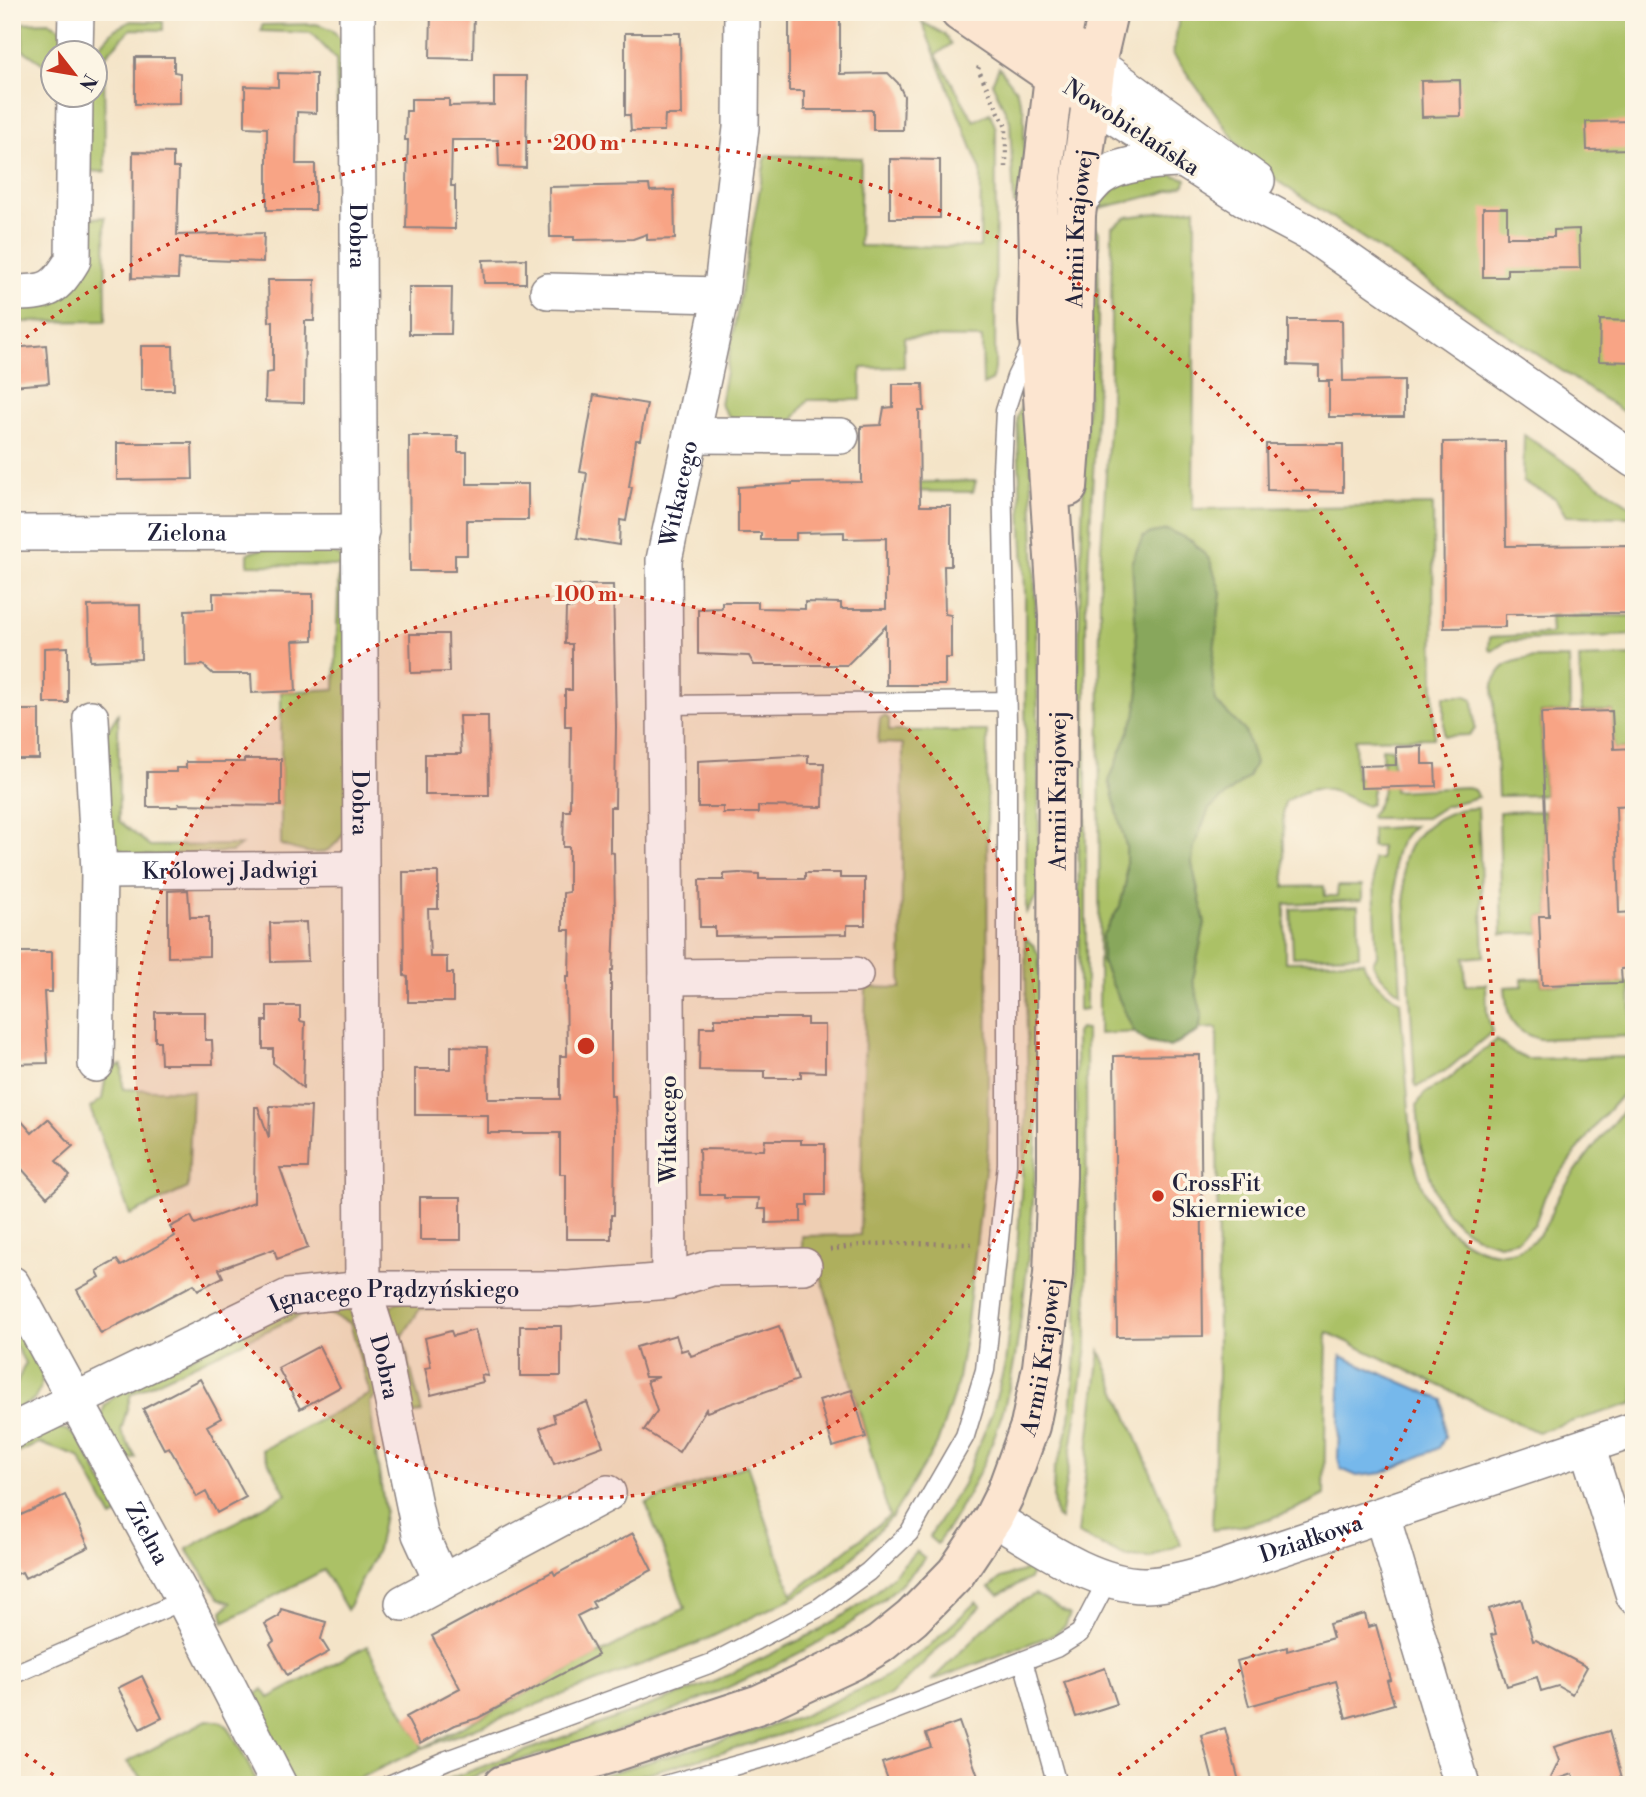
<svg xmlns="http://www.w3.org/2000/svg" width="1646" height="1797" font-family="'Libre Bodoni',serif">
<rect width="100%" height="100%" fill="#fcf5e5"/>
<filter id="ink" filterUnits="userSpaceOnUse"><feTurbulence type="fractalNoise" baseFrequency=".0143" numOctaves="2"/><feDisplacementMap in="SourceGraphic" scale="14" xChannelSelector="R" yChannelSelector="G"/><feConvolveMatrix kernelMatrix="1 2 1 2 8 2 1 2 1" color-interpolation-filters="sRGB"/></filter>
<filter id="wash" filterUnits="userSpaceOnUse"><feTurbulence type="fractalNoise" baseFrequency=".00686" numOctaves="4" result="noise"/><feDisplacementMap in="SourceGraphic" scale="28" xChannelSelector="R" yChannelSelector="G"/><feGaussianBlur stdDeviation="1.57" result="paint"/><feColorMatrix in="noise" values="0 0 0 0 0 0 0 0 0 0 0 0 0 0 0 0 0 1.4 0 .05"/><feComposite in="paint" operator="in"/></filter>
<g filter="url(#wash)">
<rect width="100%" height="100%" fill="#f4e4c8"/>
<path fill="#abc166" stroke="#667250" stroke-width="2" d="M1180 12H1634V419L1252 164 1173 54Z
M131 21 163 22V30L131 29 104 57 105 172 88 171 89 95 94 94V52L115 29Z
M49 22 60 28 68 52H52V82H48V67L23 50 22 23Z
M922 22 944 34 951 44 936 55 974 121 990 113 996 129 995 369 991 381 983 385 982 338 904 337V367L861 368V400H808L793 420H731L720 404 766 155 861 158 859 246 980 247 981 171Z
M316 24 332 29 342 42 343 150 338 149 336 59 311 33 261 31 262 25Z
M999 67 1016 90 1024 111 1025 204H1014L1010 121 992 83Z
M1164 172 1186 179 1185 185 1160 194 1100 208V204C1124 177 1130 178 1164 172Z
M1195 208 1193 509 1433 505 1434 738 1355 739 1356 778 1374 779 1371 804 1366 806C1331 790 1322 779 1285 802L1283 810 1285 887 1324 886 1325 896H1337L1338 886H1362V900L1285 904V962L1363 961C1369 980 1384 992 1400 1001L1413 1158C1422 1192 1437 1228 1471 1245 1497 1258 1524 1256 1542 1231 1550 1221 1552 1207 1558 1197 1562 1190 1566 1184 1570 1179 1590 1151 1611 1124 1634 1098V1403L1537 1432 1327 1332 1324 1495C1287 1515 1255 1526 1212 1530L1218 1375 1217 1028 1099 1034 1100 565 1110 412 1112 227 1127 217Z
M105 217 106 321 12 322V305H53L69 293 87 226 92 218Z
M1095 226 1099 232 1097 401 1086 605V1009L1079 1010 1078 682 1082 522Z
M1027 392C1037 559 1039 726 1039 893L1026 913 1025 593 1017 417Z
M1524 435 1634 508V520L1629 517 1566 516 1555 498 1523 482Z
M976 481 973 492 890 491 889 483Z
M266 548 328 550 341 557 347 568 348 825C330 861 315 856 281 845V692L335 689 339 566 248 565V553Z
M1550 616H1634V635L1507 641 1492 651 1489 649 1490 637 1551 634Z
M1634 656V748L1614 749 1612 711H1582L1579 658Z
M1569 658 1570 712 1541 713 1544 795 1498 796 1493 684C1495 680 1498 673 1502 669 1517 654 1549 659 1569 658Z
M1444 696H1466L1473 699 1475 729 1469 735 1444 736Z
M118 714 119 821 150 846 241 845 232 852 141 856 123 852 109 839 106 733Z
M885 716 889 719V731H987L988 1145 966 1330 957 1385 937 1444 892 1517 845 1565 798 1595 703 1641 423 1748 345 1785H291L253 1703 257 1694 263 1689 269 1698 367 1646 423 1748 685 1608 646 1503 747 1465 792 1594 889 1516 817 1262 802 1251V1236L860 1235 866 987 901 988 903 744 878 743 880 718Z
M1382 748 1392 749 1394 791 1466 787 1474 790 1478 797 1445 806 1426 818H1371L1370 815C1389 797 1382 773 1382 748Z
M1478 808 1484 956 1464 958 1466 985 1486 984 1487 1014 1492 1032 1448 1069 1417 1087 1415 1084 1403 864C1407 839 1432 818 1456 811 1463 808 1471 809 1478 808Z
M1544 811 1549 916H1539L1540 933 1502 934 1499 812Z
M1414 826C1402 836 1396 847 1394 862L1401 993C1389 985 1378 976 1373 963L1377 955 1373 859H1381V847H1372V829Z
M1358 906 1359 955 1293 957 1291 909Z
M1025 938 1034 946 1039 955C1041 1065 1038 1176 1025 1285 1019 1332 1014 1380 998 1426 984 1468 963 1507 937 1544L929 1537 963 1484 992 1413 1005 1364 1017 1250 1028 1094Z
M1541 978 1542 985 1630 983 1632 1036 1539 1039C1508 1030 1508 1016 1505 987L1522 986V979Z
M1079 1029 1086 1030 1087 1347 1060 1520 1056 1517 1053 1499 1054 1470 1064 1446 1070 1419 1077 1344 1076 1033Z
M1497 1040 1512 1052 1527 1059 1634 1057 1633 1083 1599 1121 1546 1193 1535 1224 1518 1240 1499 1244 1474 1236 1459 1225 1447 1213 1437 1197 1421 1148 1417 1105 1424 1094 1452 1077 1465 1064Z
M122 1065 123 1089 192 1091 188 1188 130 1215 90 1108 102 1099 107 1068Z
M398 1301 572 1305 420 1309 402 1337 422 1412 405 1416 383 1320 388 1309Z
M335 1302 354 1313 379 1393 370 1402 375 1448 385 1510 377 1550 347 1610 324 1570 224 1622 222 1611 231 1603 219 1598 187 1549 286 1494 262 1450 370 1394 350 1323 316 1308 131 1394 121 1431 136 1458 122 1463 99 1421 105 1405 118 1392 279 1314Z
M12 1317 43 1376 40 1389 34 1400 12 1412V1396L25 1363 12 1339Z
M1100 1351 1181 1544 1150 1558 1126 1557 1078 1534Z
M53 1427 67 1430 80 1440 119 1514 112 1518 79 1457 39 1443 12 1456V1443Z
M916 1551 925 1558C881 1611 820 1644 759 1673 713 1695 665 1715 616 1732 585 1743 551 1751 519 1760 491 1768 462 1785 432 1785L714 1682 814 1633 852 1610 882 1587Z
M1029 1569 1033 1571 1029 1579 999 1595 989 1588 1001 1578Z
M1035 1594 1070 1615 1065 1626 1055 1634 931 1681 997 1616Z
M976 1602 981 1606 890 1696 779 1735 694 1760 605 1785H569L798 1718 880 1680 926 1649Z
M207 1720 222 1722 229 1728 259 1785H147L127 1762Z"/>
<path fill="#88a75b" stroke="#55644b" stroke-width="2" d="M1168 530 1192 541 1210 560 1221 593 1212 668 1215 701 1245 731 1255 763 1248 777 1209 809 1194 847 1192 863 1205 923 1193 980 1202 1014 1199 1031 1170 1047 1146 1042 1134 1032 1102 962V936L1120 906 1126 881V846L1109 781 1135 716 1139 690 1132 561 1143 537 1151 533Z"/>
<path fill="#76b8eb" stroke="#4c6d93" stroke-width="2" d="M1341 1356 1443 1400 1445 1437 1439 1448 1383 1473 1357 1476 1341 1469 1338 1458Z"/>
<g id="blocks">
<path fill="#f8a485" d="M431 12H474L473 59 430 58Z
M789 12H840V74L888 73 898 83 904 96 903 130H873V110H804V91H789Z
M625 33H680L681 115H665L664 131H631L630 115H625Z
M135 57H174V72L180 73V103L135 104Z
M278 73 316 74V113L297 112 296 164H315V210H267V128L245 127V86L278 87Z
M494 76H527L526 168 499 167 498 140H452L451 186H455V229L406 228 408 140H405L406 111H411V99H449V106L494 105Z
M1460 80 1461 116 1422 117 1421 81Z
M1634 121V149L1587 150 1586 122Z
M133 152 173 153V168H179L177 235 264 233 263 262 179 259 178 279 132 278Z
M890 159 940 160V218H890Z
M649 185 650 191 674 190 675 239 647 240V234L633 239 574 240V237H550L549 187Z
M1483 208H1507V237H1554V230L1579 229 1580 268 1507 269V277H1483Z
M526 259V283H484L483 260Z
M268 280H315L314 321H305L304 403 265 402 266 373 273 372V321L269 322Z
M409 287H452L451 334H409Z
M1288 320H1342L1343 381 1404 380V417H1329V381H1333H1319V366L1288 365Z
M1600 320 1634 321V362L1599 361Z
M46 345 49 383 12 386V348Z
M141 346H173L174 390H141Z
M893 384H923L924 411H919L920 506H951V566H944L945 614 951 615V658H945V685H886V626L847 665H754L749 656 698 654V609L722 608V602H758V608L805 609V602L841 603V609H886V538L844 539V532L796 533V540H761V533H738V487L792 484V483L861 482V426L881 425 884 408 893 407Z
M594 395 647 404 640 440H636L629 487H632L626 521 620 520 619 545 577 538 587 473 580 472Z
M409 436H458V452H467V484H528V520H467V555H455V571H410Z
M1505 441 1506 546 1634 545V613L1505 614V627L1444 628 1443 442Z
M117 443H192L193 479 117 480Z
M1266 444H1343V492L1267 490Z
M573 585H613L616 726 615 807H610V852L614 853 615 918 613 970H611V1096H614L615 1131 614 1215H611V1239H566V1174H560V1133H488V1115H415V1069H451V1046L487 1047 488 1099H560V1056H567L566 976H569L570 930H563V893L569 892V847H563L564 811H570L571 726H565V690H572V644H565L566 608H573Z
M213 593 313 594V640L293 641 296 691 252 693 251 674H213L203 665 186 666 185 610 213 609Z
M140 605 141 659 90 661 88 606Z
M410 634H448L449 672 411 673Z
M68 647V703H44V648Z
M12 710H39V759H12Z
M1612 711 1614 749 1634 748V805L1616 806 1619 913 1634 912V968L1621 969 1622 983 1542 985 1539 916H1549L1541 713Z
M459 716H488L489 795H425V754H461Z
M1422 746V764H1435L1436 786 1361 788 1360 766 1396 765V747Z
M808 755V763H824L823 807 758 806V813H723V807H698V761Z
M244 759H281V806L179 804 178 807H147V772H176V768H186V762H244Z
M403 872H438V909H428L430 957H447V973H453V1002H408V977L404 976Z
M739 873 759 874V879H805V873H840V878H865V925H847V934L715 936V927H700L699 880H724V874Z
M188 890 190 917H209V956L168 957V891Z
M306 922 308 961 271 962 270 923Z
M14 952H52V992H44L48 1063 12 1064Z
M267 1006H300V1021L305 1022 303 1088 273 1063V1049H263V1021H267Z
M155 1012H205V1040H212L213 1064H161L160 1041H155Z
M715 1018H807V1025H825V1072L801 1071V1078H765V1071L699 1070 700 1027H715Z
M1200 1055 1203 1336 1117 1337 1114 1056Z
M270 1106 311 1107 308 1168H280L308 1248 277 1259 274 1249 219 1269 223 1277 198 1290 194 1284 101 1334 77 1290 100 1277 97 1271 117 1260 121 1266 175 1236 170 1227 191 1216 195 1224 254 1202 255 1107H258L269 1138Z
M12 1110 32 1133 48 1119 73 1146 56 1161 70 1176 47 1197 12 1158Z
M765 1140H801V1144H825V1195H808V1206H801V1222L766 1223V1209H758L759 1198H724V1195H700L699 1149 764 1150Z
M420 1197H461V1240H420Z
M520 1326H561V1376H520Z
M779 1326 798 1380 707 1412 706 1409 679 1452 644 1430 657 1411 647 1381 659 1377H645L636 1347 676 1335 681 1351 688 1349 691 1356Z
M475 1330 488 1376 481 1375 483 1382 431 1395 425 1368 431 1367 425 1338 451 1331 453 1336Z
M319 1346 340 1387 300 1409 278 1368Z
M200 1379 221 1418 207 1426 246 1497 217 1513 206 1492 197 1497 169 1447 164 1449 143 1409Z
M852 1390 866 1437 833 1447 819 1400Z
M587 1402 603 1446 554 1464 540 1428 555 1422 553 1414Z
M65 1495 89 1547 25 1578 22 1572 12 1576V1519Z
M633 1533 652 1570 592 1602 595 1607 577 1616 598 1655 478 1718 455 1725 420 1744 406 1717 460 1688 432 1636 553 1571 555 1575Z
M1521 1599 1533 1641 1536 1640 1587 1667 1572 1694 1558 1686 1541 1691 1537 1677 1507 1686 1491 1635 1496 1634 1489 1609Z
M281 1609 326 1622 321 1639 329 1652 287 1675 270 1644 274 1641 265 1624 279 1616Z
M1365 1614 1368 1627 1376 1625 1391 1680 1387 1681 1394 1704 1346 1718 1336 1681 1249 1706 1237 1661 1287 1647V1651L1333 1638 1329 1624Z
M1105 1668 1117 1704 1076 1717 1064 1682Z
M142 1676 162 1718 140 1729 118 1688Z
M959 1722 981 1785H890L882 1763 931 1747 926 1734Z
M1225 1728 1240 1785H1214L1201 1735Z
M1609 1731 1624 1785H1576L1573 1774 1549 1782 1559 1761 1554 1747Z"/>
</g>
</g>
<g filter="url(#ink)">
<use href="#blocks" fill-opacity="0" stroke="#8b8382" stroke-width="2"/>
<g fill="none" stroke-linecap="round" stroke-linejoin="round">
<g stroke="#8b8382" stroke-width="21">
<path id="lane" d="M665 705 1007 701
M1023 1661 1057 1785
M12 1675 184 1600
M389 1785 447 1760 712 1663 820 1607 868 1572 909 1533 965 1436 985 1370 1007 1164V721L1002 469 1005 411 1016 377 1031 346
M665 1785 788 1751 1056 1648 1080 1633 1108 1579"/>
</g>
<g stroke="#8b8382" stroke-width="38">
<g id="street">
<path id="s1" d="M357 12 363 1289 382 1349 420 1534 442 1582"/>
<path d="M75 52 76 12"/>
<path d="M1096 64 1257 181"/>
<path d="M1091 102 1250 202 1309 233 1634 460"/>
<path d="M1077 203C1085 195 1092 184 1100 178 1120 162 1159 161 1183 160"/>
<path d="M548 291 721 295"/>
<path d="M12 293C48 293 55 290 73 260L75 94"/>
<path d="M691 435 841 436"/>
<path id="s2" d="M12 533 361 532"/>
<path d="M91 718 99 871 96 1064"/>
<path id="s3" d="M99 871 361 869"/>
<path d="M667 977 855 975"/>
<path id="s4" d="M669 1281 664 560 721 295 741 128 742 12"/>
<path id="s5" d="M12 1284 184 1600 279 1785"/>
<path id="s6" d="M12 1431 288 1297 363 1289H568L669 1281 711 1268 804 1266"/>
<path d="M1587 1446 1634 1596"/>
<path d="M1382 1516 1462 1785"/>
<path id="s7" d="M993 1518C1036 1543 1093 1585 1144 1585 1165 1585 1187 1578 1207 1573L1634 1430"/>
<path d="M403 1603 608 1493"/>
</g>
</g>
<g stroke="#8b8382" stroke-width="42">
<g id="secondary">
<path d="M960 12 1074 90"/>
<path d="M1015 12 1080 53"/>
<path id="s8" d="M1068 487 1072 432 1076 215 1096 64 1108 12"/>
<path id="s9" d="M503 1785 608 1754 760 1704 852 1661 880 1644 912 1618 956 1573 993 1518 1006 1492 1030 1426 1042 1367 1053 1274 1057 1177V1072L1058 615 1038 323 1039 259 1038 214 1054 76 1067 12"/>
</g>
</g>
<path stroke="#8b8382" stroke-width="4.5" stroke-dasharray="2 5" stroke-linecap="butt" d="M979 67 978 69 1006 127V167
M830 1250C874 1240 930 1244 975 1244"/>
<use href="#lane" stroke="#fff" stroke-width="18"/>
<use href="#street" stroke="#fff" stroke-width="35"/>
<use href="#secondary" stroke="#fce5d0" stroke-width="38"/>
</g>
</g>
<circle cx="586" cy="1046" r="452" fill="#c8321e" fill-opacity=".12"/>
<g fill="none" stroke="#c8321e" stroke-width="3.5" stroke-dasharray="3.5 7">
<circle cx="586" cy="1046" r="452"/>
<path d="M62 1781A903 903 0 0 1 18 1748M18 344A903 903 0 1 1 1110 1781"/>
</g>
<circle fill="#c8321e" stroke="#fcf5e5" stroke-width="2.5" cx="1158" cy="1196" r="7"/>
<g text-anchor="middle" stroke-width="7" stroke-linejoin="round" paint-order="stroke">
<g font-size="23" fill="#22223b" stroke="#fcf5e5">
<text transform="translate(1132 127) rotate(33)" y="8">Nowobielańska</text>
<text dy="8" stroke="none"><textPath href="#s8" startOffset="259">Armii Krajowej</textPath></text>
<text dy="8" stroke="none"><textPath href="#s1" startOffset="224">Dobra</textPath></text>
<text dy="8" stroke="none"><textPath href="#s4" startOffset="789">Witkacego</textPath></text>
<text dy="8" stroke="none"><textPath href="#s2" startOffset="175">Zielona</textPath></text>
<text dy="8" stroke="none"><textPath href="#s9" startOffset="1311">Armii Krajowej</textPath></text>
<text dy="8" stroke="none"><textPath href="#s1" startOffset="791">Dobra</textPath></text>
<text dy="8" stroke="none"><textPath href="#s3" startOffset="131">Królowej Jadwigi</textPath></text>
<text transform="translate(668 1129) rotate(-90)" y="8">Witkacego</text>
<text dy="8" stroke="none"><textPath href="#s6" startOffset="413">Ignacego Prądzyńskiego</textPath></text>
<text dy="8" stroke="none"><textPath href="#s9" startOffset="744">Armii Krajowej</textPath></text>
<text dy="8" stroke="none"><textPath href="#s1" startOffset="1358">Dobra</textPath></text>
<text dy="8" stroke="none"><textPath href="#s5" startOffset="284">Zielna</textPath></text>
<text dy="8" stroke="none"><textPath href="#s7" startOffset="341">Działkowa</textPath></text>
</g>
<g font-size="23" fill="#22223b" stroke="#fcf5e5" text-anchor="start">
<text x="1172" y="1191">CrossFit<tspan x="1172" dy="26">Skierniewice</tspan></text>
</g>
</g>
<circle cx="586" cy="1046" r="10" fill="#c8321e" stroke="#fcf5e5" stroke-width="3.5"/>
<g font-size="21" text-anchor="middle" font-weight="bold" fill="#c8321e" stroke="#fcf5e5" stroke-width="7" stroke-linejoin="round" paint-order="stroke">
<text x="586" y="150">200 m</text>
<text x="586" y="601">100 m</text>
</g>
<rect width="1646" height="1797" fill="none" stroke="#fcf5e5" stroke-width="42"/>
<g transform="translate(74 74) rotate(121)"><circle r="33" fill="#fcf5e5" stroke="#a5a1a1" stroke-width="2"/>
<path d="M0-5L12 26L0 18L-12 26Z" fill="#c8321e"/>
<text y="-10" font-size="19" font-weight="bold" text-anchor="middle" fill="#22223b">N</text>
</g>
</svg>
